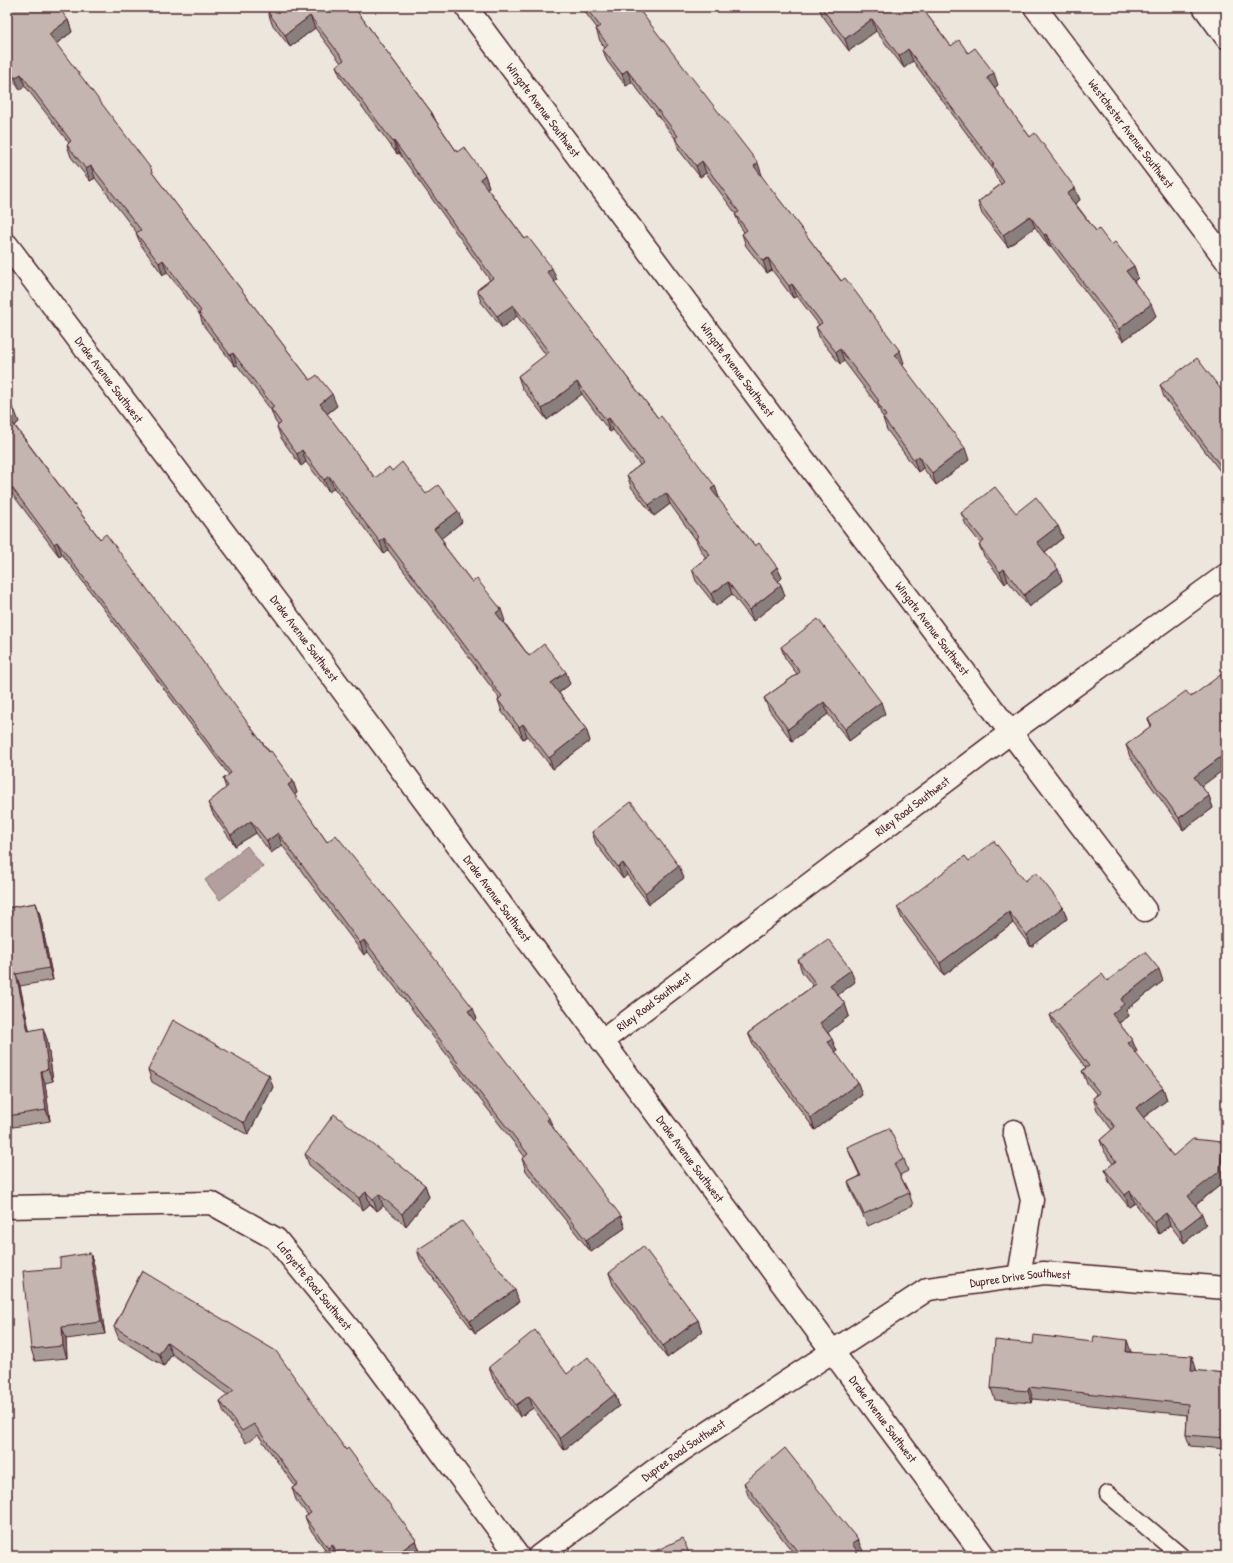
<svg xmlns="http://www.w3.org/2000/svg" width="1233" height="1563" font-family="'Patrick Hand',sans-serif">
<rect width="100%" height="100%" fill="#ece6dd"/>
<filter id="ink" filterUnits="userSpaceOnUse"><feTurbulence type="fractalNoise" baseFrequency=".025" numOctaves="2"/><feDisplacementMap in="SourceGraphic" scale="8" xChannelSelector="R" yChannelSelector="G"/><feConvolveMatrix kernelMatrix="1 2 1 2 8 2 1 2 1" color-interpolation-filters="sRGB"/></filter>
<g filter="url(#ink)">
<path fill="#b39f9d" stroke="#896c6f" d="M247 846 263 867 220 900 205 880Z"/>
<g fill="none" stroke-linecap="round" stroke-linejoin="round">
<g stroke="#4a1f2b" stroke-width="19">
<path id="service" d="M1108 1494 1181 1556"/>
</g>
<g stroke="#4a1f2b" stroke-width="25">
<g id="minor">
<path id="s1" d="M466 7 799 453 1145 910"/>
<path id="s2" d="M1035 7 1226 260"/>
<path d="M1204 7 1226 37"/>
<path id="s3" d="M602 1041 1011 732 1226 575"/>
<path d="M1014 1131 1032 1200 1019 1276"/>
<path id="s4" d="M7 1207 211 1203 276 1239 360 1342 518 1556"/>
<path id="s5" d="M539 1556 682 1450 928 1289 1044 1273 1226 1288"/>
</g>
</g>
<g stroke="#4a1f2b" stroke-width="25">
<g id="tertiary">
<path id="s6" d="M7 245 306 641 984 1556"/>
</g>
</g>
<use href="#service" stroke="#f7f3e8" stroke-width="16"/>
<use href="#minor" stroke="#f7f3e8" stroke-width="22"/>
<use href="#tertiary" stroke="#f7f3e8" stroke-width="22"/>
</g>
<path fill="#a99c97" stroke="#4a1f2b" d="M7 7 68 20 72 32 56 44 153 174 310 380 337 406 327 414 375 478 392 471 426 494 462 522 441 538 444 542 445 547 472 582 505 621 504 622 529 656 570 684 559 693 586 729 590 741 553 769 527 736 523 739 502 712 498 700 499 699 497 695 495 692 388 550 384 554 334 488 329 492 306 462 301 466 281 438 277 427 278 425 275 421 271 410 237 365 235 366 203 325 200 315 167 272 163 275 141 245 136 233H137L95 178 90 181 71 157 67 145 69 143 25 86 20 90 7 73Z
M354 7 432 113 436 121 457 152 485 175 489 187 487 188 525 239 557 280 554 282 658 418 715 486 719 498 718 499 755 546 777 567 782 578 778 581 781 585 785 596 753 621 732 594 716 606 696 581 692 569 706 558 700 549 696 540 670 504 654 516 631 487 627 475 640 465 613 430 610 432 582 394 547 420 522 388 518 376 546 355 517 316 502 328 481 302 477 290 490 280 399 153 397 154 341 78 336 66 341 63 315 28 290 47 272 24 268 12Z
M581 7H637L762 175 761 176 904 363 902 365 969 460 936 485 923 468 918 472 887 430 883 418H884L881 414 878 406 844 361 840 364 820 339 816 327 819 325 797 296 793 298 772 270 767 273 746 246 742 234 744 232 740 226 735 214H736L706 173 700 177 679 150 675 138 632 82 626 86 607 61 603 50 605 48 600 41 596 29 597 28Z
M819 7H921L951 46 968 53 998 85 994 88 1030 137 1075 188 1080 200 1075 203 1096 231 1134 266 1138 278 1134 281 1156 316 1123 341 1051 246 1049 247 1035 227 1008 247 982 214 978 202 1001 184 996 177 993 169 913 61 904 68 876 31 849 51 822 15Z
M1160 385 1226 396V479L1164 397Z
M7 401 19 422 15 426 100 539 293 781 297 793 294 795 327 842 477 1019 475 1021 625 1228 591 1252 526 1171 522 1159 525 1157 462 1076 460 1072 368 952 364 955 282 845 271 853 256 833 235 846 213 814 208 803 226 788 223 779 229 775 62 554 59 556 7 487Z
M961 513H1016L1058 526 1063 538 1045 552 1062 581 1029 607 1008 581 1005 584 984 556 979 545 981 544 966 525Z
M781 647 885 714 849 741 828 714 792 741 769 710 764 698 797 674 785 658Z
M1226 678V768L1201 786 1209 796 1213 808 1183 830 1130 757 1126 745 1151 726 1148 719Z
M592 832 684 878 649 904 627 875 623 879 596 844Z
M969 861 1025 881 1063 907 1067 919 1031 947 1013 923 944 975 902 919 897 907Z
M36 903 40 915 53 980 20 986 29 1031 47 1039 53 1081 45 1083 50 1121 7 1128V908Z
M798 960 855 982 838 995 845 1004 849 1016 828 1032 837 1051 835 1052 862 1095 815 1130 753 1045 748 1033 813 986 802 972Z
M1107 981H1163L1126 1010 1129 1016 1119 1023 1132 1040 1137 1052 1135 1053 1163 1088 1167 1100 1143 1118 1173 1156 1222 1142 1226 1152 1224 1182 1196 1205 1206 1225 1184 1243 1170 1225 1159 1234 1135 1203 1129 1207 1109 1182 1105 1170 1113 1164 1104 1151 1100 1140 1112 1130 1097 1110 1093 1098 1097 1095 1087 1083 1082 1071 1086 1068 1054 1026 1050 1015Z
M148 1070 273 1087 248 1135 152 1082Z
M847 1147 904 1159 908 1171 900 1175 909 1193 913 1205 868 1226 852 1193 848 1182 860 1176 852 1159Z
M305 1154 425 1185 429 1197 406 1226 383 1206 377 1211 370 1204 363 1210 309 1165Z
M417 1250 519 1302 475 1333 421 1262Z
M90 1253 94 1265 105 1334 66 1339 67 1358 35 1361 31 1349 60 1268Z
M142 1271 346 1450 416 1540 420 1552 415 1556H330L310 1529 305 1517 308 1515 296 1500 292 1488 295 1486 258 1435 246 1443 224 1413 220 1401 228 1395 172 1354 164 1366 119 1339 114 1327Z
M609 1273 698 1320 702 1332 667 1358 613 1285Z
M1093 1342 1131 1352 1196 1368V1371L1226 1373V1449L1190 1446 1186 1435 1187 1415 1033 1399 1032 1403 995 1400 991 1388 1033 1344Z
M489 1367 567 1374 615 1394 619 1406 564 1450 533 1408 520 1417 493 1379Z
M744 1483 863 1551 860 1554 861 1556H796L748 1495Z"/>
<path fill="#897f7b" stroke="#4a1f2b" d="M310 16 315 28 290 47 285 35Z
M872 19 876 31 849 51 845 39Z
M68 20 72 32 53 46 49 34Z
M908 49 913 61 904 68 899 56Z
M627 70 632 82 626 86 622 74Z
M994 73 998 85 992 90 987 78Z
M21 74 25 86 20 90 15 78Z
M432 113 437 125 431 114Z
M394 141 399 153 397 154 393 142Z
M702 161 706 173 700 177 696 166Z
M758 163 762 175 758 178 754 166Z
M91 166 95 178 90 181 86 169Z
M485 175 489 187 484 190 480 179Z
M1075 188 1080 200 1072 206 1067 194Z
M1030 216 1035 227 1008 247 1003 235Z
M1046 234 1051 246 1049 247 1044 235Z
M768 258 772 270 767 273 763 261Z
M163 260 167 272 163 275 159 263Z
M1134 266 1138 278 1131 283 1126 271Z
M552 268 557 280 551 284 547 272Z
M792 284 797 296 793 298 789 286Z
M1151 304 1156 316 1123 341 1119 329Z
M513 305 517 316 502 328 497 316Z
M840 349 844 361 840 364 836 352Z
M900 351 904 363 899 367 895 355Z
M233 353 237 365 235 366 230 355Z
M577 382 582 394 547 420 542 409Z
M332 394 337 406 324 416 320 404Z
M15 411 19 422 12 428 7 416Z
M609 418 613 430 610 432 606 420Z
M965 448 969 460 936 485 932 473Z
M302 450 306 462 301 466 297 454Z
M919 456 923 468 918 472 914 460Z
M1226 467V477L1223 469Z
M329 476 334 488 329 492 324 480Z
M715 486 719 498 715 501 711 489Z
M666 493 670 504 654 516 649 505Z
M458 511 462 522 438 541 434 529Z
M1058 526 1063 538 1042 554 1037 542Z
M384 538 388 550 384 554 380 542Z
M57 542 62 554 59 556 54 544Z
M777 567 782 578 776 584 771 572Z
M1004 569 1008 581 1005 584 1000 572Z
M1058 569 1062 581 1029 607 1024 595Z
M728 582 732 594 716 606 711 594Z
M781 585 785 596 753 621 749 610Z
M501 609 505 621 501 625 496 613Z
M566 672 570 684 556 695 551 683Z
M824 702 828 714 792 741 788 729Z
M881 702 885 714 849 741 845 729Z
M523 724 527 736 523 739 519 727Z
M586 729 590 741 553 769 549 758Z
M1226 753V768L1198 789 1194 777Z
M293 781 297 793 292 797 288 785Z
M1209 796 1213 808 1183 830 1179 818Z
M251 821 256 833 235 846 231 835Z
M278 833 282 845 271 853 267 841Z
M623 863 627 875 623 879 618 867Z
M679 866 684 878 649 904 645 893Z
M36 903 40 915 53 980 49 968Z
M1063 907 1067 919 1031 947 1027 935Z
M1009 912 1013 923 944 975 940 963Z
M364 940 368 952 364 955 360 943Z
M1159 969 1163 981 1126 1010 1129 1016 1116 1025 1112 1014 1121 999Z
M851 970 855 982 835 997 830 985Z
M16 974 20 986 32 1043 28 1031Z
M845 1004 849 1016 825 1035 820 1023Z
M473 1008 477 1019 473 1023 468 1011Z
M43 1028 47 1039 53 1081 48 1069Z
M832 1039 837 1051 832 1054 828 1042Z
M1132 1040 1137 1052 1132 1055 1128 1043Z
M41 1071 45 1083 50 1121 46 1110Z
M269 1075 273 1087 248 1135 244 1123Z
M858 1083 862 1095 815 1130 811 1118Z
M1163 1088 1167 1100 1140 1120 1136 1108Z
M549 1118 554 1129 547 1120Z
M1222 1142 1226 1152 1224 1182 1193 1207 1188 1196Z
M425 1185 429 1197 406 1226 402 1214Z
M1130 1191 1135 1203 1129 1207 1125 1195Z
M366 1192 370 1204 363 1210 359 1198Z
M379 1194 383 1206 377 1211 373 1199Z
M1166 1213 1170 1225 1159 1234 1154 1222Z
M1202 1214 1206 1225 1184 1243 1180 1231Z
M621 1216 625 1228 591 1252 586 1240Z
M90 1253 94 1265 105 1334 101 1322Z
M515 1290 519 1302 475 1333 470 1321Z
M698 1320 702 1332 667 1358 663 1346Z
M62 1327 66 1339 67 1358 63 1346Z
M1127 1340 1131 1352H1126Z
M167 1342 172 1354 164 1366 159 1354Z
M1192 1356 1196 1368V1382L1191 1370Z
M1029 1387 1033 1399 1032 1403 1028 1391Z
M615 1394 619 1406 564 1450 560 1438Z
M529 1396 533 1408 520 1417 516 1405Z
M416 1540 420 1552 415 1556H394Z
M858 1540 863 1551 857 1556 852 1544Z
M332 1544 336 1556H331L328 1548Z"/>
<path fill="#c4b5b0" stroke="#4a1f2b" d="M7 7H28L29 8 30 7H58L68 20 49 34 152 170 151 171 310 380 317 375 332 394 320 404 375 478 389 467 392 471 402 462 426 494 438 485 458 511 434 529 444 542 442 543 472 582 477 579 501 609 496 613 529 656 544 644 566 672 551 683 586 729 549 758 523 724 519 727 498 700 502 696 492 684 493 683 384 538 380 542 329 476 324 480 302 450 297 454 277 427 281 423 271 409 274 407 233 353 230 355 199 313 201 311 163 260 159 263 136 233 141 230 91 166 86 169 67 145 71 141 21 74 15 78 7 67Z
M274 7H354L432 113 431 114 457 152 464 147 485 175 480 179 525 239 528 237 552 268 547 272 658 418 661 416 715 486 711 489 755 546 759 543 777 567 771 572 781 585 749 610 728 582 711 594 692 569 710 555 696 538 698 536 666 493 649 505 627 475 643 463 609 418 606 420 577 382 542 409 518 376 549 352 513 305 497 316 477 290 493 278 394 141 393 142 336 66 344 60 310 16 285 35 268 12Z
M585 7H637L758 163 754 166 841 281 845 278 900 351 895 355 965 448 932 473 919 456 914 460 883 418 886 416 877 402 879 401 840 349 836 352 816 327 822 323 792 284 789 286 768 258 763 261 742 234 747 230 735 214 739 212 702 161 696 166 675 138 678 136 627 70 622 74 603 50 608 45 596 29 600 26Z
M821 7H921L951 46 959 40 968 53 975 48 994 73 987 78 1030 137 1035 133 1075 188 1067 194 1096 231 1099 229 1111 245 1115 242 1134 266 1126 271 1151 304 1119 329 1046 234 1044 235 1030 216 1003 235 978 202 1004 182 992 165 994 164 908 49 899 56 872 19 845 39Z
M1197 358 1226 396V467L1223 469 1160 385Z
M7 401 15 411 7 416 100 539 106 534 183 637 184 636 269 752 271 751 293 781 288 785 327 842 336 835 417 936 473 1008 468 1011 549 1118 547 1120 621 1216 586 1240 522 1159 528 1154 457 1064 458 1063 364 940 360 943 278 833 267 841 251 821 231 835 208 803 228 786 223 779 231 773 57 542 54 544 7 481Z
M995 487 1016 513 1036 497 1058 526 1037 542 1058 569 1024 595 1004 569 1000 572 979 545 984 541 961 513Z
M818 619 881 702 845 729 824 702 788 729 764 698 800 672 781 647Z
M1223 673 1226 678V753L1194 777 1209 796 1179 818 1126 745 1152 725 1148 719 1186 691 1191 697Z
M631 802 679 866 645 893 623 863 618 867 592 832Z
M994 841 1025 881 1036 872 1063 907 1027 935 1009 912 940 963 897 907 965 856 969 861Z
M36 903 49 968 16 974 28 1031 43 1028 48 1069 41 1071 46 1110 7 1116V908Z
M828 939 851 970 830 985 845 1004 820 1023 832 1039 828 1042 858 1083 811 1118 748 1033 816 984 798 960Z
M1145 952 1159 969 1121 999 1124 1004 1112 1014 1132 1040 1128 1043 1163 1088 1136 1108 1173 1156 1193 1139 1222 1142 1220 1171 1188 1196 1202 1214 1180 1231 1166 1213 1154 1222 1130 1191 1125 1195 1105 1170 1116 1161 1100 1140 1115 1127 1093 1098 1100 1093 1082 1071 1089 1066 1050 1015 1102 974 1107 981Z
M173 1020 269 1075 244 1123 148 1070Z
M334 1114 425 1185 402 1214 379 1194 373 1199 366 1192 359 1198 305 1154Z
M889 1128 904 1159 894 1164 909 1193 864 1214 848 1182 861 1176 847 1147Z
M462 1221 515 1290 470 1321 417 1250Z
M643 1246 698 1320 663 1346 609 1273Z
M90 1253 101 1322 62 1327 63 1346 31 1349 23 1271 60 1268V1258Z
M142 1271 276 1351 346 1450 348 1448 416 1540 394 1556H340L332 1544 328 1548 305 1517 311 1513 292 1488 298 1484 254 1424 242 1431 220 1401 234 1390 167 1342 159 1354 114 1327Z
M535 1330 567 1374 588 1357 615 1394 560 1438 529 1396 516 1405 489 1367Z
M1034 1335 1093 1342 1094 1336 1127 1340 1126 1352 1192 1356 1191 1370 1226 1373V1438L1186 1435 1188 1404 1029 1387 1028 1391 991 1388 995 1340 1033 1344Z
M785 1448 858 1540 852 1544 861 1556H801L744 1483Z
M683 1538 690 1556H645Z"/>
</g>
<g text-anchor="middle" stroke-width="3" stroke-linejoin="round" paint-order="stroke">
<g font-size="12" fill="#4a1f2b" stroke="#f7f3e8">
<text dy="4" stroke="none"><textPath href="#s1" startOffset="129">Wingate Avenue Southwest</textPath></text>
<text dy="4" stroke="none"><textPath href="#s2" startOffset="159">Westchester Avenue Southwest</textPath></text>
<text dy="4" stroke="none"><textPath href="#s1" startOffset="453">Wingate Avenue Southwest</textPath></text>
<text dy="4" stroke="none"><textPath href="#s6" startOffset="169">Drake Avenue Southwest</textPath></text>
<text dy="4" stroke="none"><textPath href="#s1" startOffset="777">Wingate Avenue Southwest</textPath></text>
<text dy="4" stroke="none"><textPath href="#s6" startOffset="493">Drake Avenue Southwest</textPath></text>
<text dy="4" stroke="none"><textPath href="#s3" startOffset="389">Riley Road Southwest</textPath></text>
<text dy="4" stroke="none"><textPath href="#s6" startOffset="817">Drake Avenue Southwest</textPath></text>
<text dy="4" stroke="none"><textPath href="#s3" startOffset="65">Riley Road Southwest</textPath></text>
<text dy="4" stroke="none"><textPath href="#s6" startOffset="1141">Drake Avenue Southwest</textPath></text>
<text dy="4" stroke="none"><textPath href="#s5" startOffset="565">Dupree Drive Southwest</textPath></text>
<text dy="4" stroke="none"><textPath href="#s4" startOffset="339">Lafayette Road Southwest</textPath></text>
<text dy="4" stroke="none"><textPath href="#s6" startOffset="1465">Drake Avenue Southwest</textPath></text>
<text dy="4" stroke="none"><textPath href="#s5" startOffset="179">Dupree Road Southwest</textPath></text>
</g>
</g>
<rect width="1233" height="1563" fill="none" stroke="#f7f3e8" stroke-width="24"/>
<rect x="12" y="12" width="1209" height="1539" fill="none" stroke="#4a1f2b" stroke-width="1.5" filter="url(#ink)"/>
</svg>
